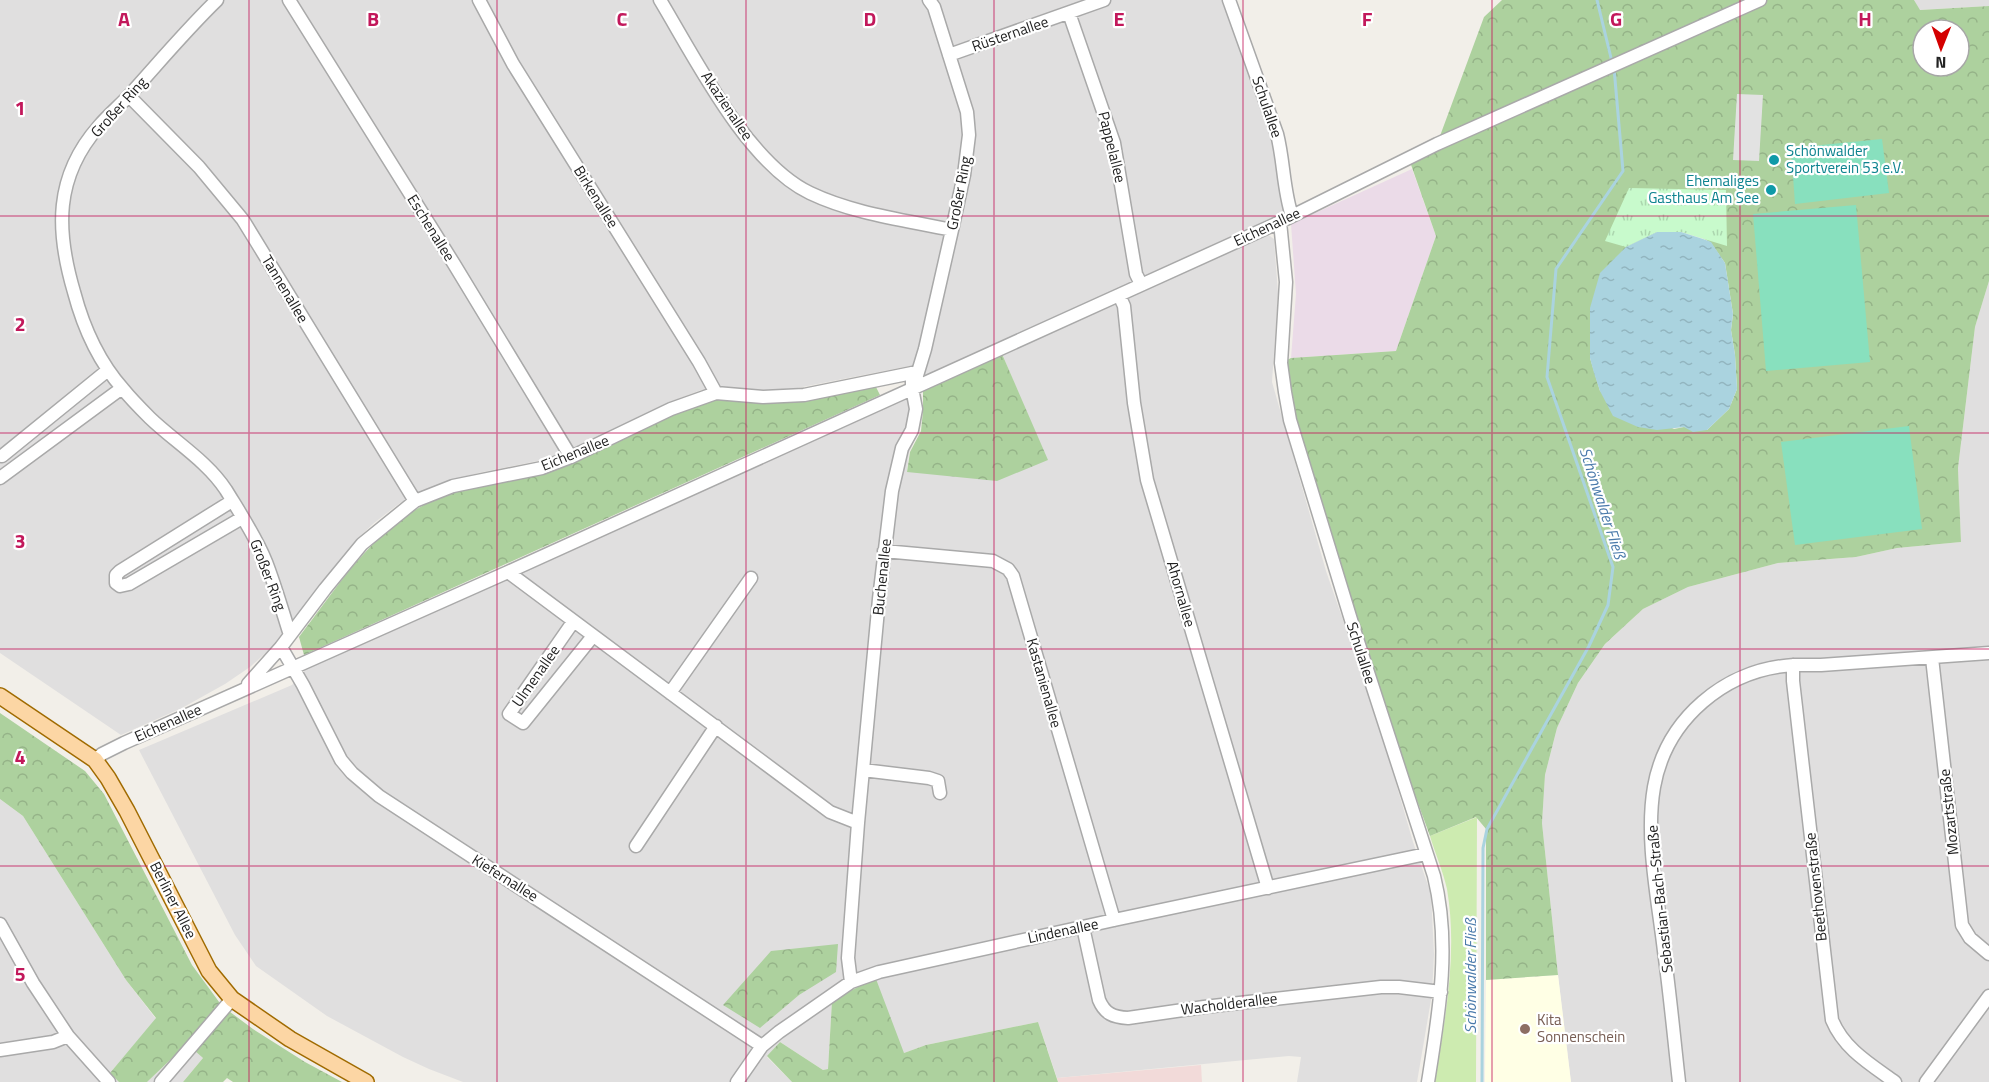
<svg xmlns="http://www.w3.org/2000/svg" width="1989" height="1082" font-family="'Titillium Web',sans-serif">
<defs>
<pattern id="forest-crowns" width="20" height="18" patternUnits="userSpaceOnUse" patternTransform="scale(1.5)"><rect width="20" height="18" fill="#add19e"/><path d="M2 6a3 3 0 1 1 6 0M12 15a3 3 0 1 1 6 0" fill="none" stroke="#95b388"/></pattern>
<pattern id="park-tufts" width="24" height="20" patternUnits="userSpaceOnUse" patternTransform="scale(1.5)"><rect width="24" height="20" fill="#c8facc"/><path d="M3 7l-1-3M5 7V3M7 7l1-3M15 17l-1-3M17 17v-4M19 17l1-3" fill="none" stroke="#acd6af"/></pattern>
<pattern id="water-ripples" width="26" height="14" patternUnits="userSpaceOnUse" patternTransform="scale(1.5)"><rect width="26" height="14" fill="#aad3df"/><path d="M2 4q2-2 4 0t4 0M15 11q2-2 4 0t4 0" fill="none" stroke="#92b5bf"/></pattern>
</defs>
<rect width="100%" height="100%" fill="#f2efe9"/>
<path fill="#e0dfdf" d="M0 0H1229L1277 134 1284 185V220L927 375 909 366 782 391 701 390 670 402 564 453 547 459 478 473 439 484 400 503 374 523 355 541 281 639 250 667 225 684 182 708 121 735 0 653Z
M1914 0H1989V6L1919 10Z
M1267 234 1274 239 1278 293 1272 382 1326 571 1378 721 1413 842 1431 894 1434 954 1432 994 1417 1082H1297L1301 1057 1289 1056 1057 1078 1038 1022 926 1045 904 1053 832 1001 828 1069 823 1070 780 1042 767 1057 792 1082H463L429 1069 403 1057 327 1016 256 966 235 935 139 750 292 685 307 668 921 391 922 412 919 430 909 453 907 472 1047 460 1002 354Z
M1989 281V1082H1571L1558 975 1542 823 1545 775 1557 728 1578 683 1605 644 1643 609 1688 587 1778 563 1856 557 1897 548 1961 542 1958 468 1975 327Z
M0 799 23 816 126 980 156 1019 110 1073 119 1082H0Z
M187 1044 203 1058 183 1082H147Z"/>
<path fill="#f2dad9" d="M1201 1065 1202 1082H1058L1057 1078Z"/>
<path fill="#ebdbe8" d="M1412 169 1436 236 1396 351 1291 358 1296 294 1291 224Z"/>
<path fill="#ffffe5" d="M1558 975 1571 1082H1485L1486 980Z"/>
<path fill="#cdebb0" d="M1477 817 1476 1082H1435C1445 1018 1458 954 1447 889 1443 871 1435 853 1430 836Z"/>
<path fill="url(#forest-crowns)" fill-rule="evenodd" d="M1502 0H1914L1920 10 1989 6V281L1975 327 1958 468 1961 542 1897 548 1856 557 1778 563 1688 587 1643 609 1605 644 1578 683 1557 728 1545 775 1542 823 1558 975 1486 980V829L1476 817 1430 836 1352 623 1306 476 1281 363 1291 358 1396 351 1436 236 1409 159 1437 144 1484 17ZM1923 30H1959V66H1923ZM1693 226 1703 238 1711 243 1725 263 1733 314 1731 330 1735 355 1737 389 1729 409 1707 430 1684 427 1674 429 1600 391 1590 358 1591 348 1626 247 1657 232Z
M1002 354 1048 460 997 481 907 472 910 452 921 431 923 411V390Z
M875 385 880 395 304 655 299 637C346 576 383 512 461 490 498 480 537 479 572 463 599 451 626 436 654 423 669 415 687 406 704 402 729 396 756 402 781 402 812 402 845 391 875 385Z
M0 713 85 771 104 794 192 965 222 1006 253 1029 305 1062 342 1082H233L227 1078 223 1082H183L203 1058 187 1044 147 1082H119L110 1073 156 1018 126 980 23 816 0 799Z
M838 944 836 972 799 995 760 1028 723 1005 771 951Z
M876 979 904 1053 926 1045 1038 1022 1058 1082H792L767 1056 780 1042 823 1070 828 1069 832 1001 858 987Z"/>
<path fill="url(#park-tufts)" d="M1629 188 1726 190 1727 246 1681 232H1657L1626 247 1605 241Z"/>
<path fill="#88e0be" d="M1882 139 1889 193 1795 204 1791 148Z
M1856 205 1870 362 1766 371 1753 214Z
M1909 426 1922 529 1795 545 1781 442Z"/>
<path fill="#e2e2e2" d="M1737 94 1763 95 1759 161 1733 160Z"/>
<path fill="url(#water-ripples)" d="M1657 232H1681L1703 239 1711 242 1725 263 1733 314 1731 330 1735 355 1737 389 1729 409 1707 430 1693 432 1684 427 1657 430 1638 427 1613 416 1600 391 1594 373 1590 358V308L1600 273 1626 247Z"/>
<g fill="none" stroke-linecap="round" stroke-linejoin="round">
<path stroke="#aad3df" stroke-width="3" d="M1597 0 1612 62
M1482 1082 1483 848 1487 829 1589 646 1608 605 1613 567 1547 377 1556 269 1623 171 1614 68"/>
<g stroke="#a9a9a9" stroke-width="15">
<path id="minor" d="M217 0C188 28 161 60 134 90 123 103 110 113 99 126 54 177 56 231 74 292 83 326 99 362 123 389 131 399 141 409 150 418 175 442 207 461 226 490 240 513 256 537 266 562 275 585 282 610 290 635
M289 0 454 264 571 457
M479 0 513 64 699 362 716 393
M660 0C695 58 747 163 810 193 854 214 905 220 952 230
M1229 0 1277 134C1284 161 1283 189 1292 216
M1069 13 1114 143 1136 274 1141 284
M949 55 1104 0
M129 96 199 167 243 220 415 501
M1280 222 1286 282 1281 363 1285 392 1290 420 1352 623 1434 876C1451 945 1439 1013 1428 1082
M1119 295 1124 306 1134 403 1147 480 1268 888
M915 382 925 349 952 230 964 175 969 135 967 112 934 7 929 0
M2 456 108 370
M0 478 122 388
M232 501 120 571 116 575V583L120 586 129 584 242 518
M884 551 993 561 1008 569 1013 576 1114 920
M508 572 830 812 858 823
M573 622 509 714 523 723 593 636
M281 647 303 685 341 760 352 773 379 796 762 1046
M1932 658 1962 925 1970 938 1989 954
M1793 665V681L1832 1020C1844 1049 1870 1064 1895 1082
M248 684 281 647 325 589 362 544 415 501 453 486 542 468 571 457 671 409 716 393 763 397 804 395 912 373V388L916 409 912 430 902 448 892 491 879 599 858 823 848 958 851 982
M670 693 751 578
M95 760 102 754 124 743 508 572 1119 295 1280 222 1437 144 1760 0
M863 770 929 778 938 781 940 793
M636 846 716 726
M0 924 33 983 68 1036 109 1082
M1083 927 1099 1000C1105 1014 1113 1017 1128 1018L1204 1007 1381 987H1399L1441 992
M0 1050 53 1042 68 1036
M161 1082 232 999
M737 1082 762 1046 779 1032 851 982 879 972 1114 920 1426 854
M1679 1082C1674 1038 1670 994 1664 951 1658 899 1645 839 1654 787 1666 719 1725 669 1794 665 1803 665 1812 665 1821 665L1989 653
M1926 1082 1989 996"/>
</g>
<g stroke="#a06b00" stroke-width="18">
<path id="major" d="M0 696 95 760 108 778 127 811 209 971 232 999 290 1039 366 1082"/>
</g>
<use href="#minor" stroke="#fff" stroke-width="12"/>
<use href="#major" stroke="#fcd6a4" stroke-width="15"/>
</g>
<path fill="none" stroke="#c2185b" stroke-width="1.5" stroke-opacity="0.55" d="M249 0V1082M497 0V1082M746 0V1082M994 0V1082M1243 0V1082M1492 0V1082M1740 0V1082M0 216H1989M0 433H1989M0 649H1989M0 866H1989"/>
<g fill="#0f9aa8" stroke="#fff" stroke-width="2">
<circle cx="1774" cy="160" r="6"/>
<circle cx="1771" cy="190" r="6"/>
</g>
<circle fill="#8d6e63" stroke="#fff" stroke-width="2" cx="1525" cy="1029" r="6"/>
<g text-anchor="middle" stroke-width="4.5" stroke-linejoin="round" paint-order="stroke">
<g font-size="15" fill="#222" stroke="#fff">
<text transform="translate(1010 34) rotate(-19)" y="5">Rüsternallee</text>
<text transform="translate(727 106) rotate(56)" y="5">Akazienallee</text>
<text transform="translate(119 107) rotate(-48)" y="5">Großer Ring</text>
<text transform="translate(1267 107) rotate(71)" y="5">Schulallee</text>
<text transform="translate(1112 147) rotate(76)" y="5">Pappelallee</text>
<text transform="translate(959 193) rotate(-79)" y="5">Großer Ring</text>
<text transform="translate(596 197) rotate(58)" y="5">Birkenallee</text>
<text transform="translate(1267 227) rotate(-25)" y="5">Eichenallee</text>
<text transform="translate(431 228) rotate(58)" y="5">Eschenallee</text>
<text transform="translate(285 289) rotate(59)" y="5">Tannenallee</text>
<text transform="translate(575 453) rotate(-22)" y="5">Eichenallee</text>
<text transform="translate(268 575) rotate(69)" y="5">Großer Ring</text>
<text transform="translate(882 577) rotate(-84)" y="5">Buchenallee</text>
<text transform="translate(1181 594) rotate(74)" y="5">Ahornallee</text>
<text transform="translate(1361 653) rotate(72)" y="5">Schulallee</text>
<text transform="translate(536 676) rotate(-55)" y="5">Ulmenallee</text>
<text transform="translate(1044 683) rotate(74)" y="5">Kastanienallee</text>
<text transform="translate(168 723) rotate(-24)" y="5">Eichenallee</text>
<text transform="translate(1949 812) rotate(-96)" y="5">Mozartstraße</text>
<text transform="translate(505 878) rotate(32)" y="5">Kiefernallee</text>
<text transform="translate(1816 887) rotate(-96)" y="5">Beethovenstraße</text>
<text transform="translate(1660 899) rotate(-96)" y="5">Sebastian-Bach-Straße</text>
<text transform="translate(173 900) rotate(63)" y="5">Berliner Allee</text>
<text transform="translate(1063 931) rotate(-12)" y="5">Lindenallee</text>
<text transform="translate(1229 1004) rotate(-7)" y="5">Wacholderallee</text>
</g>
<g font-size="15" fill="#0d838f" stroke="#fff" text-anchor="start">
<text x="1786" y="156">Schönwalder<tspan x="1786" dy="17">Sportverein 53 e.V.</tspan></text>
<text x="1759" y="186" text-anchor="end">Ehemaliges<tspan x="1759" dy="17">Gasthaus Am See</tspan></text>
</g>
<g font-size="15" fill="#785e54" stroke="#fff" text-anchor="start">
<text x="1537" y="1025">Kita<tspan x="1537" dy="17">Sonnenschein</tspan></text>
</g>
<g font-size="16" font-style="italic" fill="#4a7aab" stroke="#fff">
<text transform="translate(1603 503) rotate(72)" y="6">Schönwalder Fließ</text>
<text transform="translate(1470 976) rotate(-90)" y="6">Schönwalder Fließ</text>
</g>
</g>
<g font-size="20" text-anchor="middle" font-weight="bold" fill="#c2185b" stroke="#fff" stroke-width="4.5" stroke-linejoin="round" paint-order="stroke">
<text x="124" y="26">A</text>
<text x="373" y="26">B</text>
<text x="622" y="26">C</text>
<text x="870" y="26">D</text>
<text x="1119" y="26">E</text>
<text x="1367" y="26">F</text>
<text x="1616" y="26">G</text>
<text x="1865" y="26">H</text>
<text x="20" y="115">1</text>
<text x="20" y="331">2</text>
<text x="20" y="548">3</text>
<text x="20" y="764">4</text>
<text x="20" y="981">5</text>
</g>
<g transform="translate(1941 48) rotate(181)"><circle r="28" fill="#ffffff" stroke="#a7a7a7" stroke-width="1.5"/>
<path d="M0-4.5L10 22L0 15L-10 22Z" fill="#d40000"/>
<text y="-9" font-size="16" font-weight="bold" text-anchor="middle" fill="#222222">N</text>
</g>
</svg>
